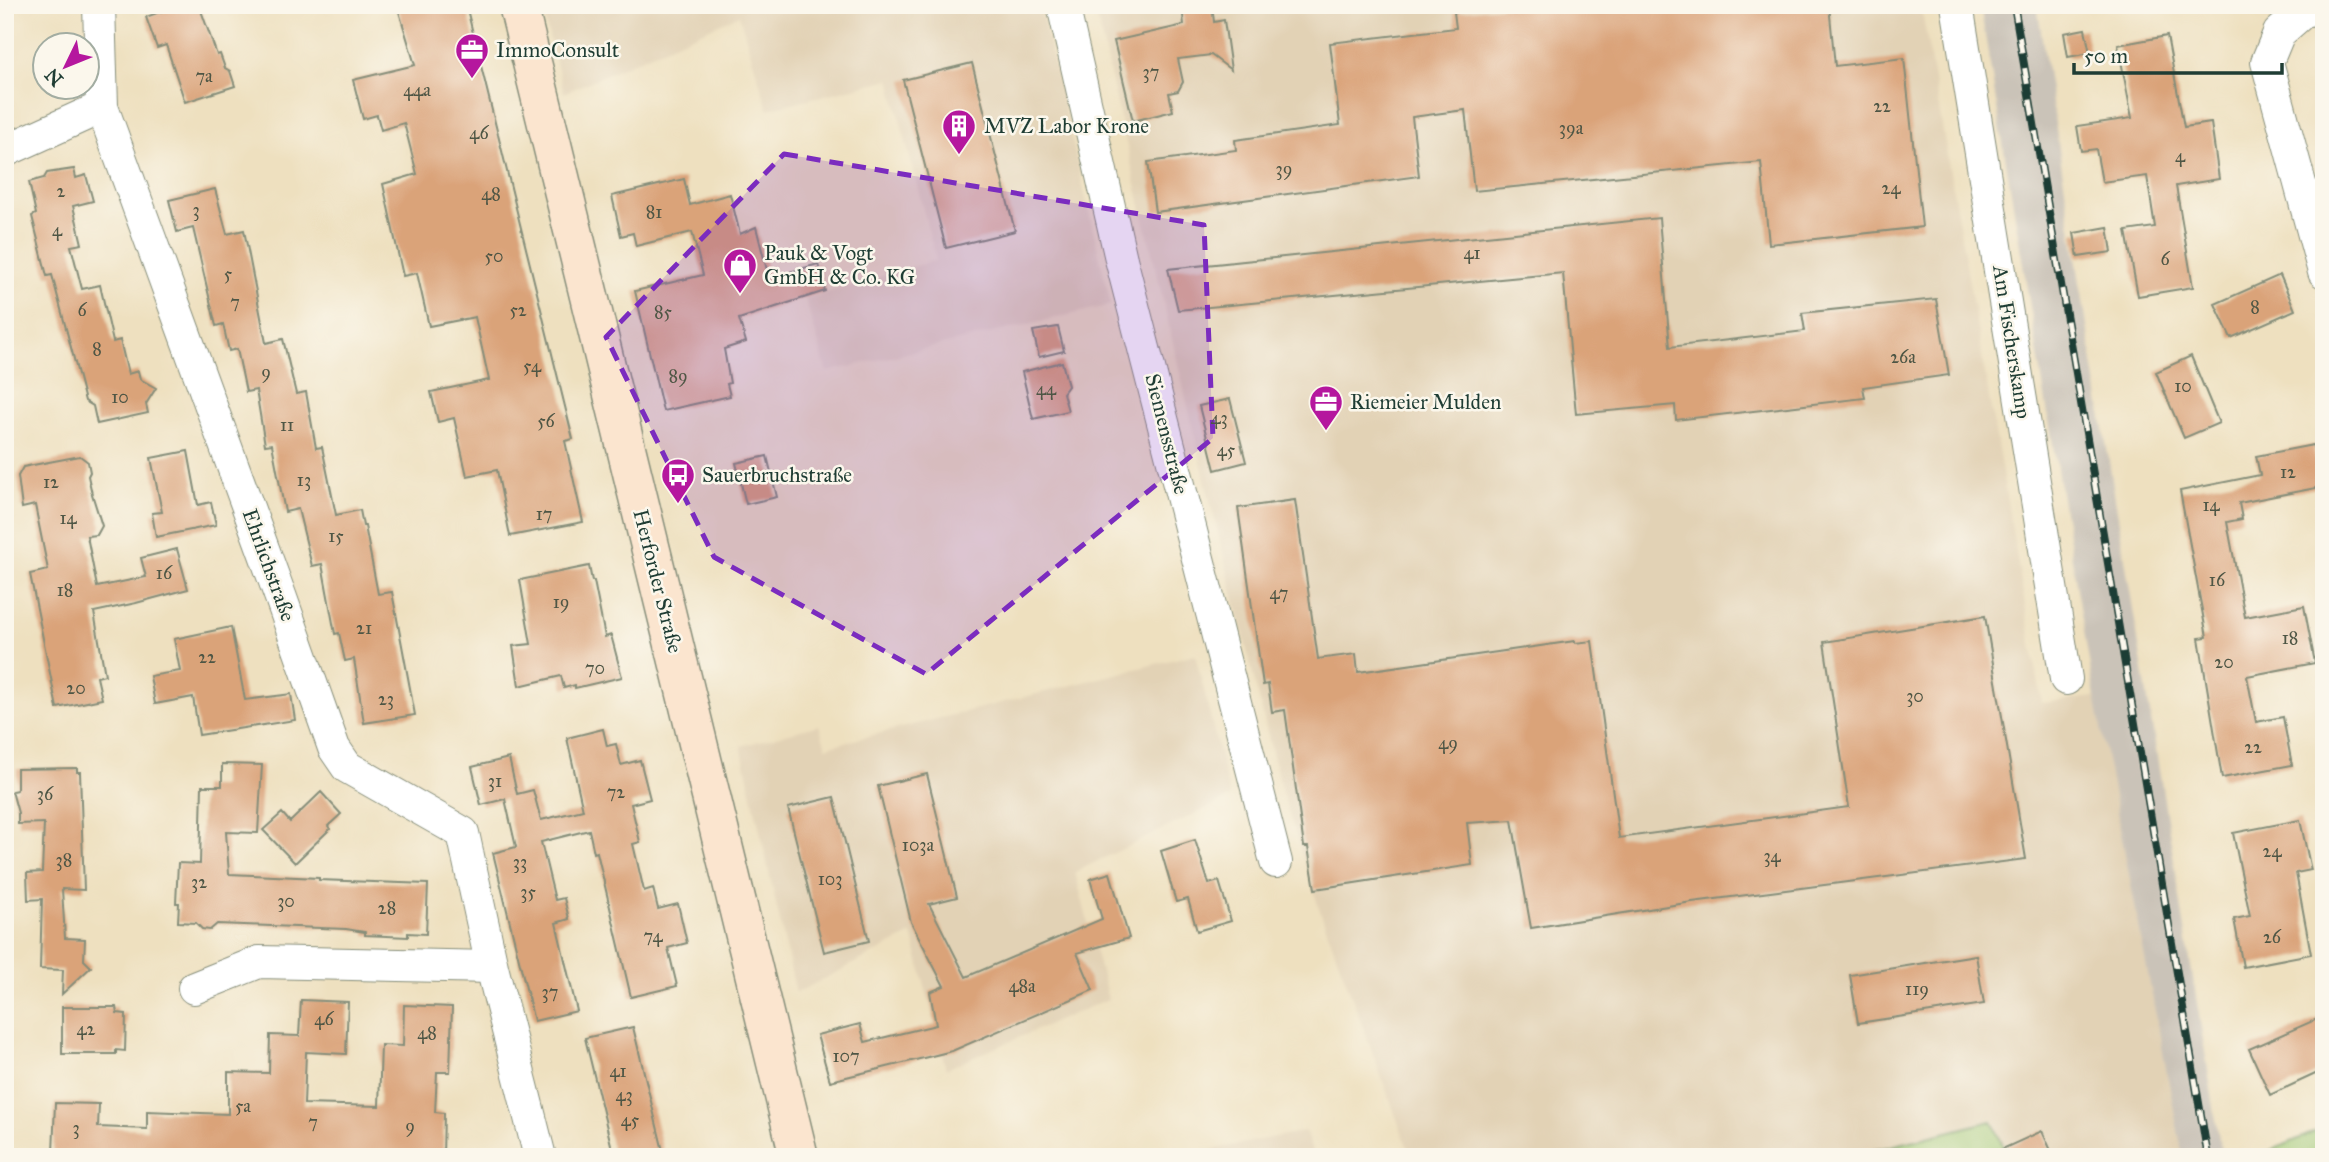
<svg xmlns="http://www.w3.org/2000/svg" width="2329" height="1162" font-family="'IM FELL Great Primer',serif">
<rect width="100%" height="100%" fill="#fbf7ec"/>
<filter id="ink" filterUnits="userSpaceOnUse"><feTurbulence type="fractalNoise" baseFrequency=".0143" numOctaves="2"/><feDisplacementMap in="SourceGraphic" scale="14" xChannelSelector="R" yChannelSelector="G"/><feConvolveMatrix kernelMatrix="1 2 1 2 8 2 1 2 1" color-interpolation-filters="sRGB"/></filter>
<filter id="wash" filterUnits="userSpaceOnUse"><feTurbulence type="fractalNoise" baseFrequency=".00686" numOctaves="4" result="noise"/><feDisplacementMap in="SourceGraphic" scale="28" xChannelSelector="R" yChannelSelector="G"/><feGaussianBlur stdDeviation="1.57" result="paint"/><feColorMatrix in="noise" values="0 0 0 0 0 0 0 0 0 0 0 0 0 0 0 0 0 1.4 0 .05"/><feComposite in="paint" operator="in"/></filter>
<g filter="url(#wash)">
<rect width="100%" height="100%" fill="#eee0bf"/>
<path fill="#e2d2b5" d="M541 5H1040L1111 305 827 372 805 299 936 260 890 79 768 109 739 15 564 93Z
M1094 5H1921L2042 703 2095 697 2183 1157H2008L1992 1121 1847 1157H1411L1319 908 1282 792 1206 484Z
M1195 654 1230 797 1075 872 1108 999 946 1069 912 934 796 993 741 746 819 725 826 747Z
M1305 1131 1314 1157H1177Z"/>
<path fill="#cac3b8" d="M1980 5H2037L2070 221 2222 1157H2183L2095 697Z"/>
<path fill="#a0c773" stroke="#608254" stroke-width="2" d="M1992 1121 2008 1157H1847Z
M2324 1128V1157H2256Z"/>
<g id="blocks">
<path fill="#daa379" d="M178 5H199L217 55 220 54 225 68 230 71 235 86 185 102 166 45 157 48 146 17Z
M397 5H466L573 439 565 441 583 522 510 536 497 470 467 476 454 418 438 422 431 392 489 380 475 317 429 326 417 273 403 276 383 184 417 174 404 123 381 130 377 115 363 119 353 80 415 65Z
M1182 5H1212L1214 22 1224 20 1231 70 1211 55 1178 59 1183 82 1178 91 1169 93 1173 111 1133 121 1114 41 1184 25Z
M1518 5H1829L1835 66 1904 58 1922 227 1769 244 1761 162 1474 191 1465 110 1412 117 1419 176 1155 212 1148 162 1236 150 1235 140 1340 125 1330 43 1456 28 1454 12Z
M2085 29 2090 53 2068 57 2064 33Z
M2167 36 2184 127 2211 123 2219 179 2176 186 2193 287 2138 296 2126 231 2155 227 2147 176 2102 182 2096 149 2081 151 2077 126 2132 118 2118 45Z
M972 63 1015 231 946 248 903 80Z
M74 169 76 178 86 175 93 201 73 206 82 244 71 246 82 289 100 285 113 342 120 340 128 374 138 371 140 379 156 388 146 404 148 413 97 424 93 406 85 401 52 275 47 276 32 216 36 214 29 182 44 178 47 173Z
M684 179 690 205 730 194 740 234 756 227 769 278 818 264 825 291 739 319 746 342 724 349 730 383 727 384 730 396 663 411 635 291 703 275 692 232 636 246 633 233 621 236 612 196Z
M215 189 227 234 244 230 266 343 283 339 296 394 306 392 316 448 322 447 336 515 360 510 363 526H365L378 594 392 592 415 715 364 723 354 659 345 661 339 633 335 634 322 564 312 566 298 509 285 512 272 444 265 445 256 390 246 392 237 349 229 351 223 324 216 326 193 228 177 232 169 200Z
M1659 218 1670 347 1805 331 1802 313 1936 299 1949 375 1863 387 1865 398 1676 420 1675 405 1576 414 1563 273 1178 310 1168 269Z
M2108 227 2112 252 2078 257 2074 233Z
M2280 275 2295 310 2231 338 2215 304Z
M1058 327 1064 351 1039 357 1033 331Z
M2191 356 2219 423 2184 438 2156 372Z
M1062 362 1068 386 1063 393 1068 411 1033 419 1022 372Z
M1230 399 1246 462 1215 470 1199 406Z
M2313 445 2321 487 2239 503 2242 519 2227 522 2245 617 2304 606 2315 663 2247 676 2256 722 2283 717 2292 765 2222 778 2199 638 2207 637 2180 491 2260 475 2256 456Z
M188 451 198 505 211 502 216 525 156 537 152 513 162 512 151 458Z
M80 456 88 462 90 472 88 476 92 494 102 526 97 535 87 536 97 587 146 577 141 558 177 549 188 589 136 603 94 612 105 675 97 677 102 699 57 708 30 574 48 570 35 505 22 508 18 476 23 467Z
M767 456 777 497 746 504 736 463Z
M1295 500 1318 659 1356 654 1358 672 1575 641V643L1592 641 1619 838 1849 807 1824 642 1985 616 2026 859 1692 902 1531 928 1512 820 1467 823 1472 865 1315 889 1308 847H1304L1285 710 1272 712 1268 684 1263 685 1238 508Z
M589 566 592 581H594L605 637 611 635 622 677 575 688V685L564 688 561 676 519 686 513 646 531 644 520 580Z
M231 627 245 700 291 694 295 720 199 735 193 697 155 704 150 676 180 671 174 639Z
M603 729 607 746 616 744 621 765 640 760 650 799 631 804 640 842 633 844 644 891 653 888 658 909 678 904 687 943 668 948 677 986 631 997 597 852 594 853 589 830 541 842 555 900 564 898 569 919 556 923 577 1011 534 1021 493 853 516 847 505 799 481 805 472 767 509 758 517 794 533 790 541 820 583 810 567 738Z
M222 764 262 765 258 833 226 832 229 874 319 878V880L428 884 426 934 408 933V937L365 935V932L346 929 217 924 210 930 202 929 196 923 178 922 179 903H176L178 863 200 864 202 786H222Z
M77 768V772H80L84 890 62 889 65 938 85 939 84 960 91 967 62 994 63 970 40 969 42 899 28 900 27 873 42 872 44 823 18 824V813L12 791 17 790V769Z
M927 774 957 897 929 904 966 977 1102 919 1090 879 1110 873 1129 938 1077 953 1093 990 952 1051 830 1081 817 1035 860 1024 865 1042 936 1025 930 992 944 986 911 922 878 786Z
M321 792 341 814 328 826 330 829 295 863 263 830 282 813 290 822Z
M834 797 869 941 824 952 788 808Z
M2300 820 2311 870 2296 873 2311 954 2243 967 2234 919 2250 916 2233 833Z
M1195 840 1209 884 1219 881 1231 921 1197 931 1188 899 1176 902 1161 851Z
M1976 955 1984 1004 1858 1023 1850 975Z
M301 1000 348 1002 346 1054 306 1052 304 1104 379 1106 381 1045 403 1046 404 1005 452 1007 450 1072H437L435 1112 444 1113 443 1157H200L53 1153 55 1103 99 1104 98 1127 147 1129V1111L228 1114V1072L269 1073 270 1035 299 1036Z
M62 1007H116L117 1013 126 1014 125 1051 116 1050V1054H62Z
M2324 1016V1070L2270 1095 2249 1049Z
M633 1027 663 1151 638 1157H614L585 1038Z
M2042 1131 2054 1157H1985Z"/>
</g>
</g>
<g filter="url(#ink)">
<use href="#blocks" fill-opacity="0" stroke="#868e7a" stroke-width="2"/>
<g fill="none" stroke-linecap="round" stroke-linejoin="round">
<g stroke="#868e7a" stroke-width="34">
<path id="minor" d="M1063 5 1121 259 1276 862
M1957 5 2066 679
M2311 5 2279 33 2267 62 2324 272
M102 107 281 598 334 748 347 767 463 833 492 967 540 1157
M5 151 102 107 99 5
M194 988 259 962 492 967"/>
</g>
<g stroke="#868e7a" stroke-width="41">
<path id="secondary" d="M518 5 799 1157"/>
</g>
<use href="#minor" stroke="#fff" stroke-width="32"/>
<use href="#secondary" stroke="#fbe5cf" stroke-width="38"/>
<g stroke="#1f3d34" stroke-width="8">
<path id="rail" d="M2014 5 2208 1157"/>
</g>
<use href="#rail" stroke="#fbf7ec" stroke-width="5" stroke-dasharray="16" stroke-linecap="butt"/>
</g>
</g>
<path fill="#7b2cbf" fill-opacity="0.2" stroke="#7b2cbf" stroke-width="5" stroke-dasharray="14 9" stroke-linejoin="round" d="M784 154 1204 225 1213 438 926 674 714 557 606 337Z"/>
<defs>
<g id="office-pin" transform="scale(1.75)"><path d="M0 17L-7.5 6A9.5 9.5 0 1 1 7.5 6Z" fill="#b5179e" stroke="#fbf7ec"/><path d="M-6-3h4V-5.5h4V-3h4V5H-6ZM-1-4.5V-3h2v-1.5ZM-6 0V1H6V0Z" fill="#fff"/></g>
<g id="building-pin" transform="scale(1.75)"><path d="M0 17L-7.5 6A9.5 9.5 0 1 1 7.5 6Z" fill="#b5179e" stroke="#fbf7ec"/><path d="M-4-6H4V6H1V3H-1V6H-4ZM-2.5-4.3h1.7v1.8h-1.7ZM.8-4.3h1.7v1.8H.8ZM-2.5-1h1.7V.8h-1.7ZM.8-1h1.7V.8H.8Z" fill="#fff"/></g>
<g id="shop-pin" transform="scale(1.75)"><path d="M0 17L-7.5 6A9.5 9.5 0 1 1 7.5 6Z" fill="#b5179e" stroke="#fbf7ec"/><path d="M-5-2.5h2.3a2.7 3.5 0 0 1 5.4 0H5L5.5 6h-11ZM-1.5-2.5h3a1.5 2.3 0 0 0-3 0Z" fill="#fff"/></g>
<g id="bus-pin" transform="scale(1.75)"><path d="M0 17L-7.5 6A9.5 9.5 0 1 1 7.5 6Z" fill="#b5179e" stroke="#fbf7ec"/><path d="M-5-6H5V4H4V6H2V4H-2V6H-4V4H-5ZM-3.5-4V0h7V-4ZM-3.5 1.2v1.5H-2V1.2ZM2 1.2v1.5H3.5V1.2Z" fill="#fff"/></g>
</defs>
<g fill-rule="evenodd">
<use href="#office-pin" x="472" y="50"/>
<use href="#building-pin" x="959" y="126"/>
<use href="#shop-pin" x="740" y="265"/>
<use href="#office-pin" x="1326" y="402"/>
<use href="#bus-pin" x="678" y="475"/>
</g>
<g text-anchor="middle" stroke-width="5" stroke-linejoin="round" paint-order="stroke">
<g font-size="18" fill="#4e5645">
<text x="1151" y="78">37</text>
<text x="204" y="82">7a</text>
<text x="417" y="96">44a</text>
<text x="1882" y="112">22</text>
<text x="1571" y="134">39a</text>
<text x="479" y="139">46</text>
<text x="2180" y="162">4</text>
<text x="1284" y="175">39</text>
<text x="1891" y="194">24</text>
<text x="61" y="197">2</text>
<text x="491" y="200">48</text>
<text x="196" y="216">3</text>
<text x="654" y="218">81</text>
<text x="57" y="236">4</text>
<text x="1472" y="259">41</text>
<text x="494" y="262">50</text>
<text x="2165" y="265">6</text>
<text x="228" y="280">5</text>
<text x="235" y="308">7</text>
<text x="2255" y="313">8</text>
<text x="82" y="316">6</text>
<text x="518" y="316">52</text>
<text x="663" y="318">85</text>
<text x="97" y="355">8</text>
<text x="1903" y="363">26a</text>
<text x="532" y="372">54</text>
<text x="266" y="378">9</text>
<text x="678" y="382">89</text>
<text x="2183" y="392">10</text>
<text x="1046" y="395">44</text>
<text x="120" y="403">10</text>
<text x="1219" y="424">43</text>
<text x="546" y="427">56</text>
<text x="287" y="431">11</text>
<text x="1226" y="456">45</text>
<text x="2288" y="478">12</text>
<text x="304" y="486">13</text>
<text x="51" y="488">12</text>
<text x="2211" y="511">14</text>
<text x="544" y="520">17</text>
<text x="68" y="524">14</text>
<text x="336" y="542">15</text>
<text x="164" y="579">16</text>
<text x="2217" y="586">16</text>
<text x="65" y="596">18</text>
<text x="1279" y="599">47</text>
<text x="561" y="608">19</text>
<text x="364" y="634">21</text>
<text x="2290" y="644">18</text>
<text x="207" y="663">22</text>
<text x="2224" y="668">20</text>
<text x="595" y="674">70</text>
<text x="76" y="694">20</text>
<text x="1915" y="702">30</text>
<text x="386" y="705">23</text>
<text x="1448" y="749">49</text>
<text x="2253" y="753">22</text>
<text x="495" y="787">31</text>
<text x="616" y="798">72</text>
<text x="45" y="800">36</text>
<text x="918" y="851">103a</text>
<text x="2272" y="857">24</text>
<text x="1772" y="862">34</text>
<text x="64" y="866">38</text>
<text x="520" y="868">33</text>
<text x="830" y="885">103</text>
<text x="199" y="888">32</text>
<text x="528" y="898">35</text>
<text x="286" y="907">30</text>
<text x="387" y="914">28</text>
<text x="653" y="942">74</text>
<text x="2272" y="943">26</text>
<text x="1022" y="992">48a</text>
<text x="1917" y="995">119</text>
<text x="550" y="998">37</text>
<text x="324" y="1025">46</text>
<text x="86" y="1035">42</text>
<text x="427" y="1039">48</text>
<text x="846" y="1062">107</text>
<text x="618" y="1077">41</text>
<text x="624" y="1101">43</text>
<text x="243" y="1112">5a</text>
<text x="630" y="1126">45</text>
<text x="313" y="1128">7</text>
<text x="410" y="1132">9</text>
<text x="76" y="1134">3</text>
</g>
<g font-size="21" fill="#1f3d34" stroke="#fbf7ec" text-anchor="start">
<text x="496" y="57">ImmoConsult</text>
<text x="984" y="133">MVZ Labor Krone</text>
<text x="764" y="260">Pauk &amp; Vogt<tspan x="764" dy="24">GmbH &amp; Co. KG</tspan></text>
<text x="1350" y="409">Riemeier Mulden</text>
<text x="702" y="482">Sauerbruchstraße</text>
</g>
<g font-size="21" fill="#1f3d34" stroke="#fbf7ec">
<text transform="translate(2012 342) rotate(81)" y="7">Am Fischerskamp</text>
<text transform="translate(1167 434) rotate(76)" y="7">Siemensstraße</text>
<text transform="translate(269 565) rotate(70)" y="7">Ehrlichstraße</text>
<text transform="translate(658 581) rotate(76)" y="7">Herforder Straße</text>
</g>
</g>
<rect width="2329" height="1162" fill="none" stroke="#fbf7ec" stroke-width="28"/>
<g transform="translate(66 66) rotate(227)"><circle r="33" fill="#fbf7ec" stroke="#a3ada2" stroke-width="2"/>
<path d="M0-5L12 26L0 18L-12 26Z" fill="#b5179e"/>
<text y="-10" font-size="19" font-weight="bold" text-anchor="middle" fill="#1f3d34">N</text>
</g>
<path d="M2074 63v10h208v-10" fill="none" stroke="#1f3d34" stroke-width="3.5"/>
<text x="2084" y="63" font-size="21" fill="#1f3d34" stroke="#fbf7ec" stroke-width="5" paint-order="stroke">50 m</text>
</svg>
